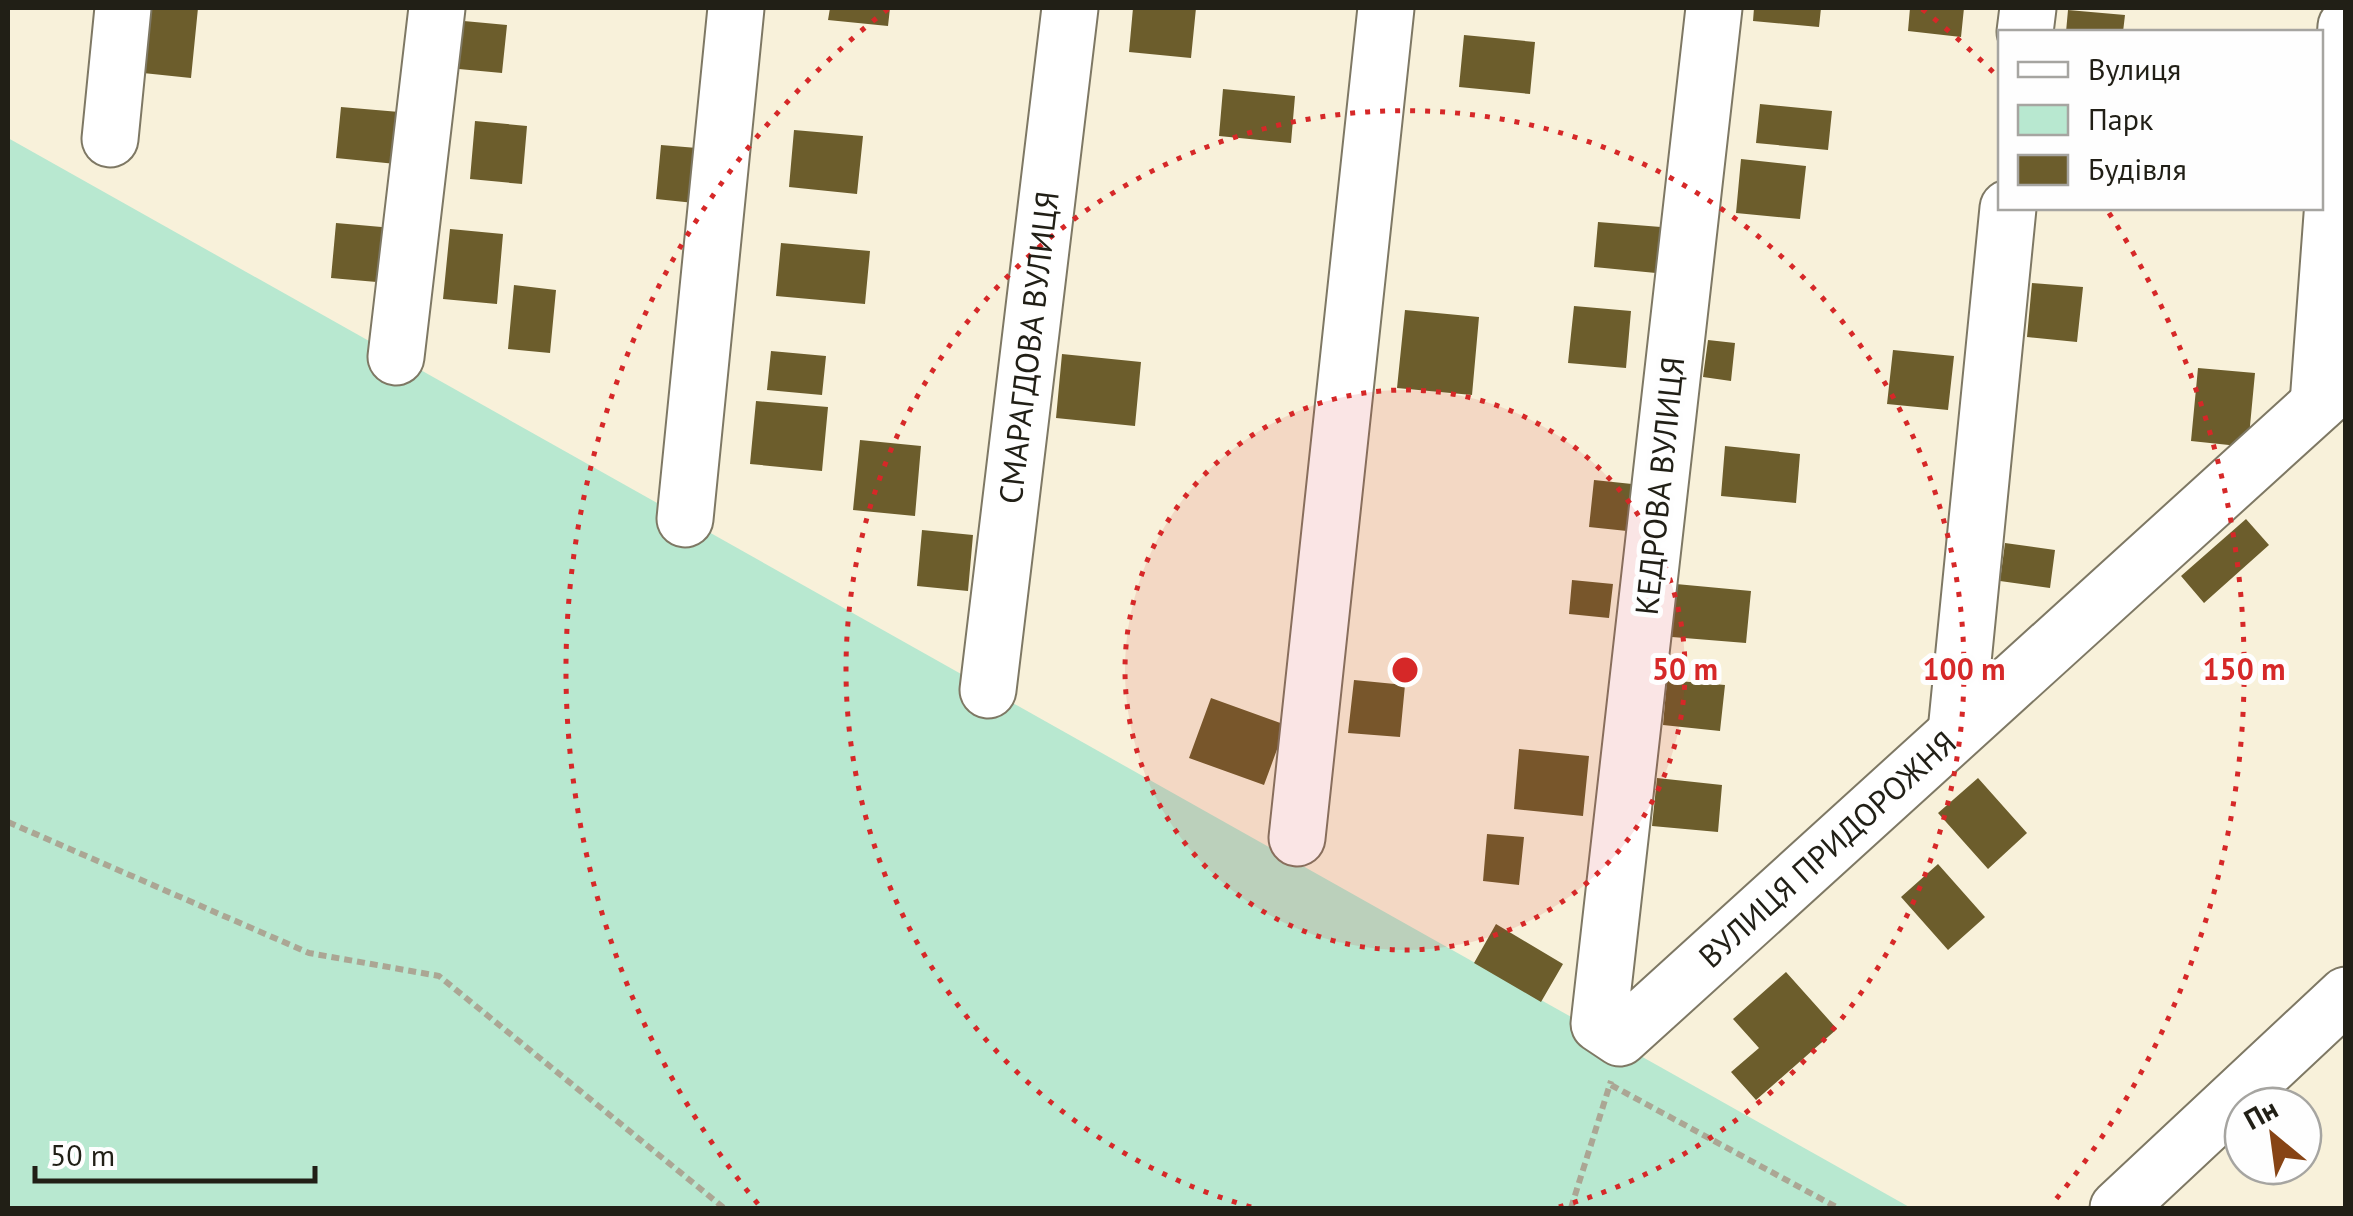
<svg xmlns="http://www.w3.org/2000/svg" width="2353" height="1216" font-family="'PT Sans',sans-serif">
<rect width="100%" height="100%" fill="#f8f1da"/>
<path fill="#b8e8d0" d="M8 138 1911 1208H8Z"/>
<path fill="#6c5d2c" d="M150 8H198L191 78 143 73Z
M830 8H890L888 26 828 20Z
M1133 8H1196L1191 58 1129 52Z
M1754 8H1821L1819 27 1753 21Z
M1910 8H1964L1961 37 1908 31Z
M2068 10 2125 15 2123 32H2066Z
M453 20 507 25 502 73 448 68Z
M1464 35 1535 42 1530 94 1459 87Z
M1223 89 1295 96 1291 143 1219 136Z
M1760 104 1832 111 1828 150 1756 143Z
M341 107 411 113 406 165 336 158Z
M475 121 527 126 522 184 470 179Z
M794 130 863 136 857 194 789 187Z
M661 145 709 149 704 204 656 199Z
M1741 159 1806 166 1800 219 1736 213Z
M1598 222 1661 227 1656 273 1594 267Z
M336 223 393 228 388 283 331 278Z
M450 229 503 234 497 304 443 299Z
M781 243 870 251 865 304 776 296Z
M2032 283 2083 287 2077 342 2027 337Z
M514 285 556 290 550 353 508 349Z
M1574 306 1631 311 1626 368 1568 363Z
M1405 310 1479 317 1472 395 1397 388Z
M1708 340 1735 343 1731 381 1703 377Z
M1893 350 1954 356 1948 410 1887 404Z
M771 351 826 356 822 395 767 390Z
M1062 354 1141 362 1135 426 1056 418Z
M2198 368 2255 373 2248 447 2191 441Z
M756 401 828 407 822 471 750 464Z
M860 440 921 446 915 516 853 510Z
M1725 446 1800 454 1796 503 1721 496Z
M1594 480 1632 484 1627 531 1589 527Z
M2246 519 2269 545 2204 603 2181 576Z
M922 530 973 535 968 591 917 586Z
M2005 543 2055 550 2050 588 2000 581Z
M1572 580 1613 584 1609 618 1569 614Z
M1676 584 1751 591 1746 643 1672 637Z
M1354 680 1405 685 1400 737 1348 733Z
M1667 680 1725 685 1720 731 1663 725Z
M1211 698 1286 725 1264 785 1189 758Z
M1519 749 1589 756 1583 816 1514 809Z
M1657 778 1722 785 1718 832 1652 826Z
M1978 778 2027 833 1988 869 1938 813Z
M1487 834 1524 837 1519 885 1483 881Z
M1938 864 1985 917 1948 950 1901 897Z
M1496 924 1563 964 1541 1002 1474 963Z
M1786 972 1837 1029 1756 1100 1731 1072 1759 1048 1733 1019Z"/>
<g fill="none" stroke-linecap="round" stroke-linejoin="round">
<g stroke="#7e7864" stroke-width="59">
<g id="minor">
<path id="s1" d="M1714 8 1599 1024 1620 1038 2346 379"/>
<path d="M2025 32 2028 8"/>
<path d="M110 139 123 8"/>
<path d="M396 357 437 8"/>
<path d="M2318 404 2346 26"/>
<path d="M685 519 736 8"/>
<path id="s2" d="M988 690 1070 8"/>
<path d="M1956 732 2008 208"/>
<path d="M1297 838 1386 8"/>
</g>
</g>
<g stroke="#7e7864" stroke-width="59">
<path id="major" d="M2118 1208 2346 995"/>
</g>
<path stroke="#aba694" stroke-width="6" stroke-dasharray="8 5" stroke-linecap="butt" d="M8 822 309 953 439 976 724 1208
M1611 1085 1838 1208
M1571 1208 1611 1081"/>
<use href="#minor" stroke="#fff" stroke-width="55"/>
<use href="#major" stroke="#fff" stroke-width="55"/>
</g>
<circle cx="1405" cy="670" r="280" fill="#d62828" fill-opacity=".12"/>
<g fill="none" stroke="#d62828" stroke-width="5" stroke-dasharray="5 10">
<circle cx="1405" cy="670" r="280"/>
<path d="M1251 1207A559 559 0 1 1 1559 1207"/>
<path d="M758 1204A839 839 0 0 1 888 9M1922 9A839 839 0 0 1 1998 77M2109 213A839 839 0 0 1 2052 1204"/>
</g>
<g text-anchor="middle" stroke-width="10" stroke-linejoin="round" paint-order="stroke">
<g font-size="32" fill="#211f16" stroke="#fefefe">
<text dy="11" stroke="none"><textPath href="#s2" startOffset="345">СМАРАГДОВА ВУЛИЦЯ</textPath></text>
<text transform="translate(1660 486) rotate(-84)" y="11">КЕДРОВА ВУЛИЦЯ</text>
<text dy="11" stroke="none"><textPath href="#s1" startOffset="1328">ВУЛИЦЯ ПРИДОРОЖНЯ</textPath></text>
</g>
</g>
<circle cx="1405" cy="670" r="15" fill="#d62828" stroke="#fefefe" stroke-width="5"/>
<g font-size="30" text-anchor="middle" font-weight="bold" fill="#d62828" stroke="#fefefe" stroke-width="10" stroke-linejoin="round" paint-order="stroke">
<text x="1685" y="680">50 m</text>
<text x="1964" y="680">100 m</text>
<text x="2244" y="680">150 m</text>
</g>
<rect width="2353" height="1216" fill="none" stroke="#211f16" stroke-width="20"/>
<rect x="1998" y="30" width="325" height="180" fill="#fefefe" stroke="#a6a5a1" stroke-width="2.5"/>
<rect x="2018" y="62" width="50" height="15" fill="#ffffff" stroke="#a6a5a1" stroke-width="2.5"/>
<text x="2088" y="80" font-size="30" fill="#211f16">Вулиця</text>
<rect x="2018" y="105" width="50" height="30" fill="#b8e8d0" stroke="#a6a5a1" stroke-width="2.5"/>
<text x="2088" y="130" font-size="30" fill="#211f16">Парк</text>
<rect x="2018" y="155" width="50" height="30" fill="#6c5d2c" stroke="#a6a5a1" stroke-width="2.5"/>
<text x="2088" y="180" font-size="30" fill="#211f16">Будівля</text>
<g transform="translate(2273 1136) rotate(331)"><circle r="48" fill="#fefefe" stroke="#a6a5a1" stroke-width="2.5"/>
<path d="M0-8L18 38L0 25L-18 38Z" fill="#874415"/>
<text y="-15" font-size="28" font-weight="bold" text-anchor="middle" fill="#211f16">Пн</text>
</g>
<path d="M35 1166v15h280v-15" fill="none" stroke="#211f16" stroke-width="5"/>
<text x="50" y="1166" font-size="30" fill="#211f16" stroke="#fefefe" stroke-width="8" paint-order="stroke">50 m</text>
</svg>
